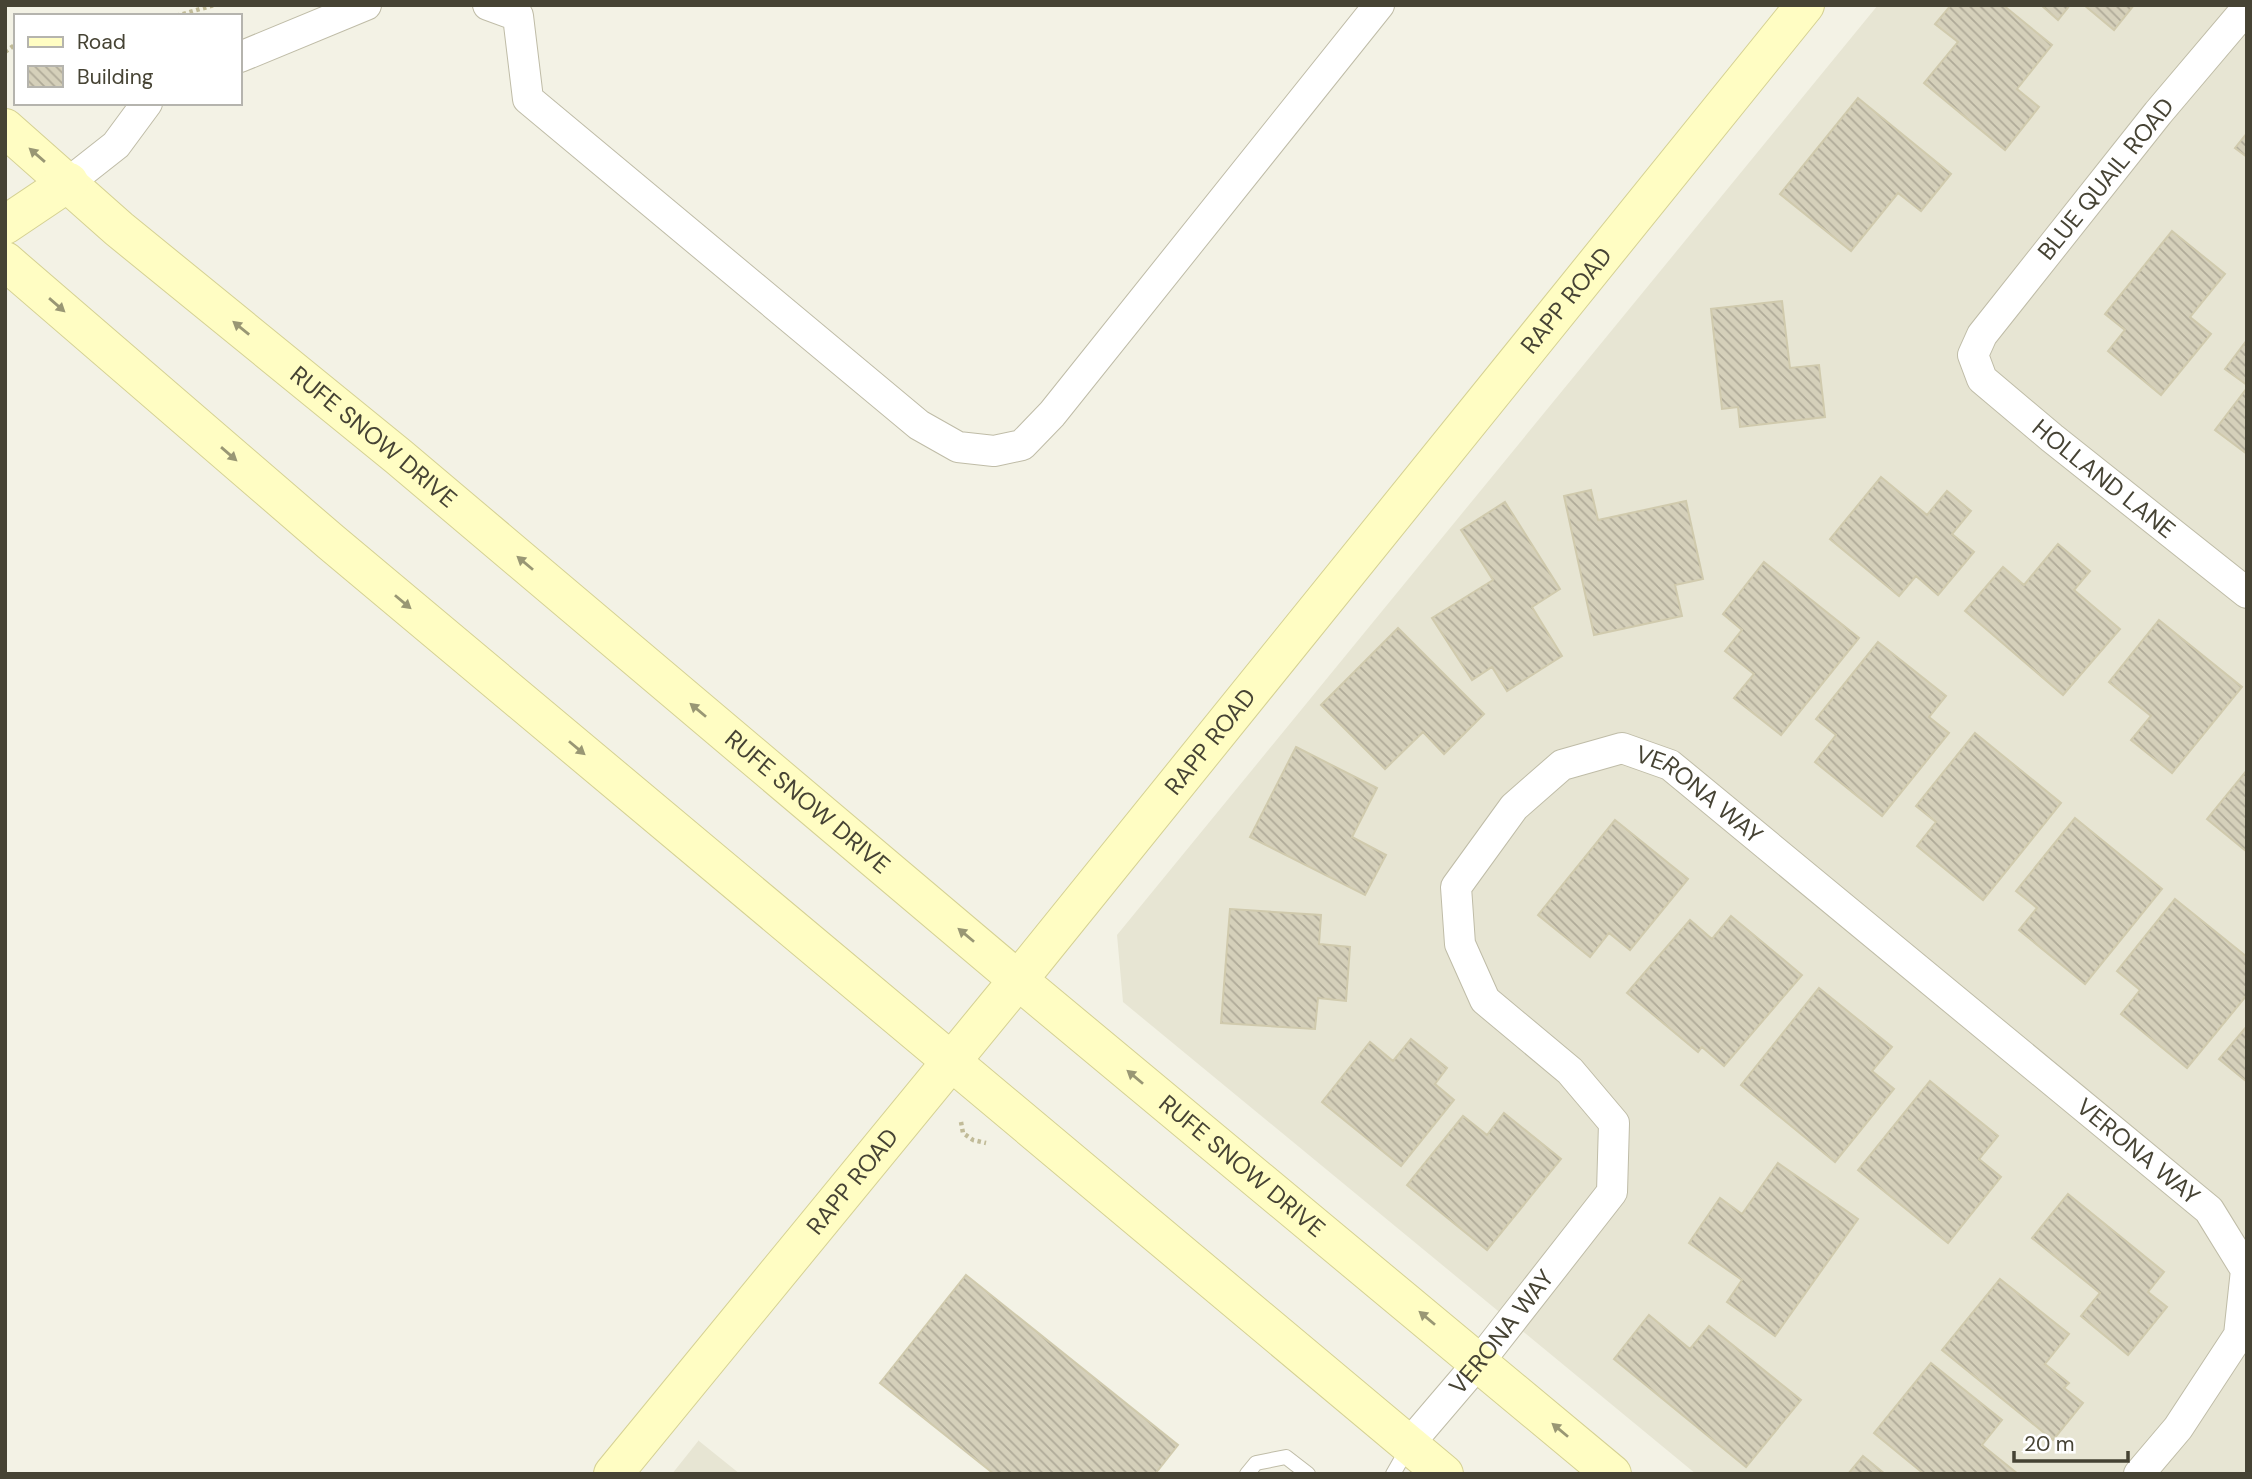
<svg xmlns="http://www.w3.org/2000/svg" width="2252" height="1479" font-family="'DM Sans',sans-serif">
<defs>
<pattern id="building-back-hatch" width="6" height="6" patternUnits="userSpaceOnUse" patternTransform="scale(1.75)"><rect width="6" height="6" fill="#d5d0ba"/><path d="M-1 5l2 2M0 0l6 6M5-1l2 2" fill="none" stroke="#afaa98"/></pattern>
</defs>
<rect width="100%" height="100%" fill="#f3f2e5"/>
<path fill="#e7e5d3" d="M1878 5H2247V1474H1696L1123 1002 1117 935Z
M699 1440V1441L740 1474H672Z"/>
<path fill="url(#building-back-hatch)" stroke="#d0caad" stroke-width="2" d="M1951 5H2003L2052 45 2017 89 2039 107 2005 150 1924 83 1958 42 1935 24Z
M2041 5H2070L2058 20Z
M2084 5H2134L2114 30Z
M1858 98 1951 174 1921 211 1898 193 1851 251 1780 194Z
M2247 133V157L2235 148Z
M2172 231 2225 274 2190 317 2211 334 2161 395 2108 351 2125 330 2105 314Z
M1782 301 1790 368 1819 365 1825 417 1740 427 1738 407 1722 409 1711 309Z
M2247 340V385L2225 369Z
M2247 388V454L2215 430Z
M1881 477 1927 515 1947 491 1971 511 1952 534 1974 552 1938 595 1916 576 1899 596 1830 539Z
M1591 490 1598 520 1686 501 1703 579 1675 585 1682 616 1594 635 1564 496Z
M1505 502 1560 589 1532 607 1562 656 1507 691 1492 667 1472 680 1432 618 1493 580 1461 530Z
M2058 544 2090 571 2074 590 2120 629 2063 695 1965 611 2003 567 2024 585Z
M1764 562 1859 638 1781 735 1734 698 1754 674 1725 651 1742 630 1723 614Z
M2159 620 2242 687 2172 773 2131 740 2151 716 2109 682Z
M1398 628 1484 714 1444 754 1423 732 1385 769 1321 705Z
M1878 642 1946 696 1929 717 1949 733 1882 816 1815 762 1836 735 1816 719Z
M1975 733 2061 803 1983 900 1917 846 1936 822 1916 806Z
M1296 747 1377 788 1352 837 1386 855 1365 895 1250 837Z
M2247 770V852L2207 819Z
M2075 818 2162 889 2085 984 2019 930 2037 908 2016 891Z
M1615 820 1688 879 1630 950 1609 933 1590 957 1538 915Z
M2175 899 2247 957V995L2187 1068 2121 1014 2140 990 2117 971Z
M1230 909 1321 915 1319 944 1350 947 1346 1001 1318 998 1315 1029 1221 1023Z
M1731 916 1802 975 1724 1066 1702 1047 1698 1052 1627 993 1690 920 1712 939Z
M1819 988 1892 1047 1872 1071 1894 1089 1835 1162 1741 1085Z
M2247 1026V1082L2219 1059Z
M1411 1039 1447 1068 1435 1084 1454 1100 1401 1166 1322 1102 1370 1042 1393 1061Z
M1930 1081 1998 1136 1979 1159 2001 1177 1948 1243 1858 1170Z
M1504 1113 1561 1159 1487 1250 1407 1185 1463 1116 1487 1135Z
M1778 1163 1858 1219 1775 1336 1727 1302 1742 1280 1689 1243 1720 1198 1742 1214Z
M2068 1194 2164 1272 2148 1292 2167 1307 2128 1355 2081 1316 2100 1293 2032 1238Z
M966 1275 1178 1445 1155 1474H994L880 1383Z
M2000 1279 2069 1334 2045 1364 2069 1383 2064 1388 2083 1403 2053 1440 1942 1350Z
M1649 1315 1690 1349 1709 1326 1801 1400 1746 1467 1614 1359Z
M1931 1363 2002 1420 1982 1445 2018 1474H1924L1874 1433Z
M1863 1456 1885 1474H1848Z"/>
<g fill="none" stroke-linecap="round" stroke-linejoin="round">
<g stroke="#bfbca7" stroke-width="16">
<path id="lane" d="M1247 1474 1256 1463 1286 1457 1308 1474
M1393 1474 1409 1446"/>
</g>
<g stroke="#bfbca7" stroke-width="32">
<g id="street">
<path d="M488 5 518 16 528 99 919 425 958 447 994 451 1022 445 1052 414 1379 5"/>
<path id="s1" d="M2247 8 2158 113 1982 335 1973 355 1982 379 2052 438 2247 593"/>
<path d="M240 57 366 5"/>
<path d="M69 182 116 145 147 103"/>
<path id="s2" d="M1409 1444 1479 1362 1612 1192 1614 1123 1570 1071 1485 1000 1460 944 1456 887 1514 807 1562 765 1622 748 1670 765 2209 1210 2246 1270 2239 1335 2178 1428 2139 1474"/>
</g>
</g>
<g stroke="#d5d193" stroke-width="40">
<g id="secondary">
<path id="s3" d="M5 128 119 229 399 457 1018 980 1612 1474"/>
<path d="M5 225 69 182"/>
<path d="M5 261 331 542 1444 1474"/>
<path id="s4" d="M613 1474 1018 980 1805 5"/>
</g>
</g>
<path stroke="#c1bb98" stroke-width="4.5" stroke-dasharray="3.5 3.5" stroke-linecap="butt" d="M176 16 214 5
M5 52 16 44
M961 1122 963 1133 973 1140 986 1143"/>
<use href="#lane" stroke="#fff" stroke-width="14"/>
<use href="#street" stroke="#fff" stroke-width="30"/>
<use href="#secondary" stroke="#fffdc3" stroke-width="38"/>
</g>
<defs><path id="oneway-solid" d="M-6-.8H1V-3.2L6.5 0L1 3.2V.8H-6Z" transform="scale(1.75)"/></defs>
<g fill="#999774">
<use href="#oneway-solid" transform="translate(37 155) rotate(-139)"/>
<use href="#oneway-solid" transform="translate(57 305) rotate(41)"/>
<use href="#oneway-solid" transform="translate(241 328) rotate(-141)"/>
<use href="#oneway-solid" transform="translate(229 454) rotate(41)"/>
<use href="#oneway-solid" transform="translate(525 563) rotate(-140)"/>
<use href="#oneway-solid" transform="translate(403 602) rotate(40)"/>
<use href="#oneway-solid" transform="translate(698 710) rotate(-140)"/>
<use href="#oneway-solid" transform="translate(577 748) rotate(40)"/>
<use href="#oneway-solid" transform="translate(966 935) rotate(-140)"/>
<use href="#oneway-solid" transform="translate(1135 1077) rotate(-140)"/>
<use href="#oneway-solid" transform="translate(1427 1318) rotate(-140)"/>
<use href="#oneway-solid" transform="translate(1560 1430) rotate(-140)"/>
</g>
<g text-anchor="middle" stroke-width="7" stroke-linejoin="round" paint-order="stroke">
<g font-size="24" fill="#464334" stroke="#fff">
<text transform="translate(2106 179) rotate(-51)" y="8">BLUE QUAIL ROAD</text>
<text dy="8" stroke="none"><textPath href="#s4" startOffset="1512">RAPP ROAD</textPath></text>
<text dy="8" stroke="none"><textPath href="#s3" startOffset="481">RUFE SNOW DRIVE</textPath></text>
<text dy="8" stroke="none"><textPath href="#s1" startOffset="626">HOLLAND LANE</textPath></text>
<text dy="8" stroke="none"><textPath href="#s4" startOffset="945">RAPP ROAD</textPath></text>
<text dy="8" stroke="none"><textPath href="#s2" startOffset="1006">VERONA WAY</textPath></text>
<text dy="8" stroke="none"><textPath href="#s3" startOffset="1048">RUFE SNOW DRIVE</textPath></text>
<text dy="8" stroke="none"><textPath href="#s2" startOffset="1573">VERONA WAY</textPath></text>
<text dy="8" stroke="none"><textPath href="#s3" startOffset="1615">RUFE SNOW DRIVE</textPath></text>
<text dy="8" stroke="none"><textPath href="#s4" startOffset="378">RAPP ROAD</textPath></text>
<text dy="8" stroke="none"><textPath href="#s2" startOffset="145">VERONA WAY</textPath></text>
</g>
</g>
<rect width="2252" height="1479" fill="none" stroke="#464334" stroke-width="14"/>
<rect x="14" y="14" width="228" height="91" fill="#ffffff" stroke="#b5b4ae" stroke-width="2"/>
<rect x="28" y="37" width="35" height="10" fill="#fffdc3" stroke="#b5b4ae" stroke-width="2"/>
<text x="77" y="49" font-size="21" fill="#464334">Road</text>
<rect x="28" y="66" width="35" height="21" fill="url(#building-back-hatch)" stroke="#b5b4ae" stroke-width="2"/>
<text x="77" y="84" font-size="21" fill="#464334">Building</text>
<path d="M2014 1451v10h114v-10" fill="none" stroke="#464334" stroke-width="3.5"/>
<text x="2024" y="1451" font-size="21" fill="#464334" stroke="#ffffff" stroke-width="5" paint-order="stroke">20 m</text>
</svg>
